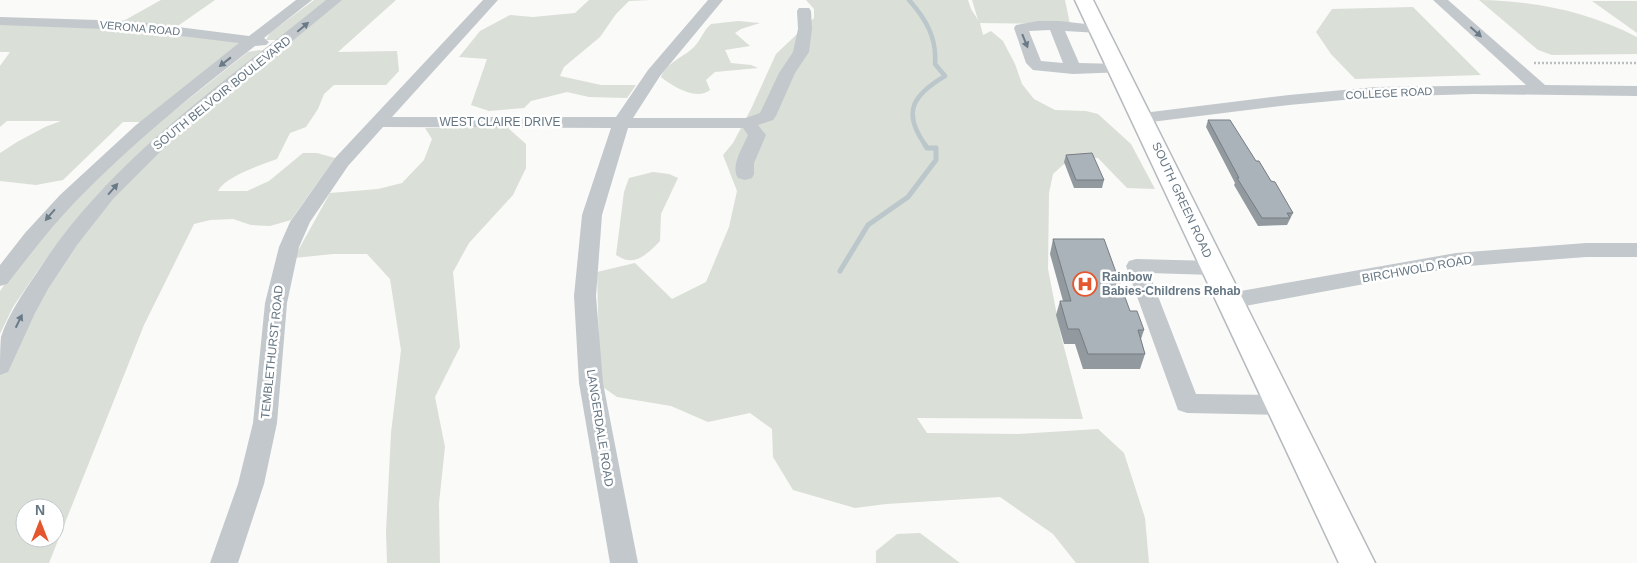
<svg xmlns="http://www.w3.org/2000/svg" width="1637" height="563" font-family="Helvetica,sans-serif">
<rect width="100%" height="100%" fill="#fafaf8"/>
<path fill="#dadfd7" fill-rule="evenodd" d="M161 0H215L172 30 252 41 149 122H123L63 180 36 185 0 181V153L17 142 45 127 61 121H7L0 127V66L10 52H0V21L116 25Z
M314 0H329L277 40H266L270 33Z
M335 0H396L338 52 397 51 399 71 386 85H334L324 94 318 109 306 127 290 133 277 159C261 165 226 176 218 191H247L269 181 303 153H317L335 158 291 220 270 226 251 225 233 219 210 220 194 224 144 325 49 563H0V366L20 318 126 174ZM25 508H55V538H25Z
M589 0H651L629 1 616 14 600 37 564 67 560 76 601 85H636L627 98 589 97 567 92 531 101 524 108 489 111 471 105 487 59 459 57 480 31 510 15 533 17 575 13Z
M806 0H968L971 9 978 20 972 0H970H1065L1070 24 980 23 983 35 991 31 1003 41 1015 64 1022 84 1034 99 1055 110 1086 111 1098 114 1131 144 1155 189 1127 188 1098 158 1073 156 1053 174 1049 193 1048 269 1061 336 1083 419 917 418 927 433 1018 434 1098 429 1124 453 1145 518 1149 563H1076L1053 534 1000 497 886 504 855 508 793 490 773 457 772 429 750 413 708 422 671 406 617 397 600 385 597 272 635 263 672 299 706 282 729 227 737 191 723 155 733 143 751 109 776 54 814 18V9Z
M1479 0C1534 1 1587 11 1637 37V54L1552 55 1538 50Z
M1592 1H1637V33Z
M1413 7 1481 75 1355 79 1331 54 1316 32 1332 9Z
M738 21 760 23 741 29 735 33 750 46 725 50 731 63 751 65 758 68 715 72 706 80 710 90C696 101 672 86 661 77 668 61 683 58 694 47 701 40 703 31 711 24Z
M259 50 264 51 98 196 66 232 43 263 13 307 0 334V291L23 257 74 196 142 136 248 52Z
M507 127 526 144V168L513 195 469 243 453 272 460 347 435 397 445 447 439 503 440 563H387L386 532 391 433 401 350 390 279 367 254H333L294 258 330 193 378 189 402 183 424 160 432 139 425 128Z
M653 172 669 174 678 178 661 214 660 241C647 254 635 268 616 255L624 192 629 178Z
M920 533 960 563H876V551L897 534Z"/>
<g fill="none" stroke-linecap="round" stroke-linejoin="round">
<path stroke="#bbc7cb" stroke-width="4.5" d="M909 0C926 19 937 38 935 64L945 76C913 95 901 112 926 146"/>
<path stroke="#bbc7cb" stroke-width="5" d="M840 271 868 225 908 197 936 160V148H927L925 145"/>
<g stroke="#b5babe" stroke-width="3">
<path id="major" d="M1075 0H1093L1375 563H1339Z"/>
</g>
<path stroke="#bbbfc2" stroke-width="2.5" stroke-dasharray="2 2" stroke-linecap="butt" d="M1534 63H1637"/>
<path fill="#c3c8cc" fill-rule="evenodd" d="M296 0H312L264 38 269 42 266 45 255 46C192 95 130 145 75 202 50 228 29 256 7 284L0 286V265L25 233 60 195 136 125 239 43 131 30 0 25V17L131 21 249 36Z
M326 0H342L169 143 113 199 77 245 48 289 35 313 8 372 0 375C0 364 0 348 1 337 8 315 23 293 36 274 110 158 221 86 326 0Z
M483 0H498L392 117H616L648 70 708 0H723L660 76 633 118H746L760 113 779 73 793 52 798 29 797 11 799 8H809L811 11 812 29 809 52 795 73 776 116 773 120 758 125 766 135 754 163V174L752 178 745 180 738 178C730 166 743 147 748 135L743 128H628L602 215 596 296 603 383 638 563H610L579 383 574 296 582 215 611 128 383 127 348 166 310 222 299 247 287 303 277 423 264 484 238 563H210L238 484 253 423 265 303 279 247 290 222 335 158Z
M1433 0H1448L1545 85 1637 86V96L1474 94 1376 97 1289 105 1143 123 1137 122 1134 118 1137 114 1143 113 1289 95 1376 87 1526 85Z
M1059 21 1104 26 1106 29 1104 32 1099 33 1065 31 1079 63 1119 64 1125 66 1127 69 1125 72 1073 74 1033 70 1026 63 1014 28 1016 25 1038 21ZM1050 30 1063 63 1041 61 1029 31Z
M1586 243H1637V257H1586L1456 267 1229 309 1221 306 1218 301 1221 296 1229 293 1456 253Z
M1136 259 1213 261 1220 263 1223 268 1220 273 1213 275 1149 273 1196 394 1280 395 1289 398 1292 405 1289 412 1280 415 1187 413 1178 410 1126 266 1129 261Z"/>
<use href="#major" fill="#fff" fill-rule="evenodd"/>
</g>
<path fill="#929a9f" d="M1208 120 1256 161 1293 213 1287 225 1258 226 1234 185 1235 183 1206 127Z
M1066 155 1104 180 1102 188H1074L1064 162Z
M1053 239 1130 311 1144 330 1141 339 1145 354 1140 369H1083L1075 344H1064L1056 315 1060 301H1063L1050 254Z"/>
<path fill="#aab3b9" stroke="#777d82" d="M1208 120H1230L1256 161H1259L1271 181 1275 182 1293 213H1287L1290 218H1262L1237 178H1239Z
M1092 153 1104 180H1076L1066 155Z
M1053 239H1104L1130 311H1137L1144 330H1138L1145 354H1088L1079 329H1068L1060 301H1071Z"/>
<defs><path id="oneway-solid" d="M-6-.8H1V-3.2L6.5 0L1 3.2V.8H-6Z" transform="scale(1.25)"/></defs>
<g fill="#6a7a87">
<use href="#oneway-solid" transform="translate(303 27) rotate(-40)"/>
<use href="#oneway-solid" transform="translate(1476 32) rotate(42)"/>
<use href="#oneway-solid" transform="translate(1025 41) rotate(68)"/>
<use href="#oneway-solid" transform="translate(225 62) rotate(142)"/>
<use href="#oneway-solid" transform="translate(113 189) rotate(-49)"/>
<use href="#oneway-solid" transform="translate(50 215) rotate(131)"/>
<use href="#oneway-solid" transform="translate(19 321) rotate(-64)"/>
</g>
<defs>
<g id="hospital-ring" transform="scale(1.25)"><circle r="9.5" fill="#fff" stroke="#e4572e" stroke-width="1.5"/><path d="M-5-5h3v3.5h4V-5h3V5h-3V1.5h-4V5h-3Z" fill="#e4572e"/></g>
</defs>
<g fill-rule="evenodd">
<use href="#hospital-ring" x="1085" y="284"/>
</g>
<g text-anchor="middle" stroke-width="5" stroke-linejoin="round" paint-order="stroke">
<g font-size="11" fill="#657683" stroke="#fff">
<text transform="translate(140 28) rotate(5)" y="4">VERONA ROAD</text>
<text transform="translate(1389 93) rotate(-3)" y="4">COLLEGE ROAD</text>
</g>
<g font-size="12" fill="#657683" stroke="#fff">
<text transform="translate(222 93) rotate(-39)" y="4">SOUTH BELVOIR BOULEVARD</text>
<text x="500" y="126">WEST CLAIRE DRIVE</text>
<text transform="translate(1182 200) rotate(65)" y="4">SOUTH GREEN ROAD</text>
<text transform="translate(1417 269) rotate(-10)" y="4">BIRCHWOLD ROAD</text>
<text transform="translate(272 352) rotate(-84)" y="4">TEMBLETHURST ROAD</text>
<text transform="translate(600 428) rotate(81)" y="4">LANGERDALE ROAD</text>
</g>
<g font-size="12" font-weight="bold" fill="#657683" stroke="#fff" text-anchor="start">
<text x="1102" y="281">Rainbow<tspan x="1102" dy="14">Babies-Childrens Rehab</tspan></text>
</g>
</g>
<g transform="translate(40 523)"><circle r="24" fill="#ffffff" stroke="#c1c8cd"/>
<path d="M0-4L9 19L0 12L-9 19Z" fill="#e4572e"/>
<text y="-8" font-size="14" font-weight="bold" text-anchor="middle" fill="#657683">N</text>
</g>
</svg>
